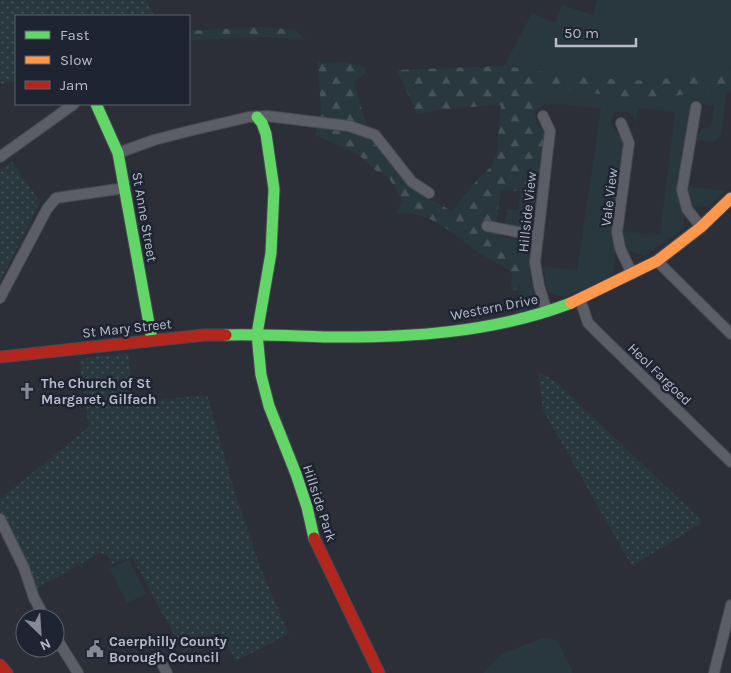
<svg xmlns="http://www.w3.org/2000/svg" width="731" height="673" font-family="Karla,sans-serif">
<defs>
<pattern id="forest-firs" width="22" height="20" patternUnits="userSpaceOnUse" patternTransform="scale(1.25)"><rect width="22" height="20" fill="#29383e"/><path d="M5 1l3.5 6h-7zM16 11l3.5 6h-7z" fill="#465359"/></pattern>
<pattern id="park-dots" width="8" height="8" patternUnits="userSpaceOnUse" patternTransform="scale(1.25)"><rect width="8" height="8" fill="#29383e"/><path d="M2 2h.1M6 6h.1" fill="none" stroke="#465359" stroke-width="1.8" stroke-linecap="round"/></pattern>
</defs>
<rect width="100%" height="100%" fill="#2c2f38"/>
<path fill="#29383e" d="M597 0H731V68L651 81 590 78 504 66 532 13 555 23 562 5 593 15Z
M534 85 650 101 731 85V92L727 91 721 135 714 142 694 140 702 129 711 127 714 106 692 102 678 192 684 213V228L644 256 628 250 624 242 623 231 660 235 675 112 638 108 636 124 632 114 627 112H616L611 120C614 134 622 134 625 146L613 229V239L616 250 613 274 582 290 562 297 547 292 543 266 577 270 601 109 562 104 544 105 534 112Z
M689 186 725 191 708 207 692 206 689 200Z
M521 191 540 192C536 221 542 234 506 226L505 222 507 209 518 210Z
M501 237 523 241 528 245 533 252 530 278 535 295 528 310 516 313 522 273Z
M129 559 146 594 127 603 110 569Z
M543 638 557 640 573 673H483L503 653Z"/>
<path fill="url(#forest-firs)" d="M262 27 295 30 306 40 266 37 189 40V31Z
M318 62 347 63 364 67 366 72 354 82 366 124 358 135 373 140 397 171 419 193 452 211 478 179 493 165 497 151 501 105 443 109 417 114 397 70 504 66 590 78 651 81 731 68V85L650 101 534 85C534 110 532 118 547 139L540 192 501 190 496 222 501 237 522 273 518 290H511L512 272C501 265 489 259 478 252 452 234 431 210 397 214L402 199 388 177 375 170 358 154 315 135 321 112Z"/>
<path fill="url(#park-dots)" d="M0 0H146L154 16H16V81L0 84Z
M12 162 40 202 0 282V170Z
M128 353 133 402 207 395 236 496 261 569 289 634 236 661 221 632 184 653 132 557 113 564 107 555 100 553 37 588 0 510V499L89 427 79 359Z
M538 372 555 381 700 519V524L632 566 543 410Z"/>
<g fill="none" stroke-linecap="round" stroke-linejoin="round">
<g stroke="#484a51" stroke-width="12">
<path id="street" d="M696 107 682 190 687 209 701 227
M543 116 550 131 535 262 539 286 547 312
M621 123 629 143 617 232 620 248 632 274
M118 153 154 140 193 130 249 117 267 116 349 126 375 135 412 182 429 193
M0 157 74 104
M487 226 538 236
M657 261 731 334
M0 298 47 209 56 198 125 188
M580 299 588 323 599 334 731 462
M0 519 24 568 34 598 45 618
M55 636 78 673
M163 666 167 673
M714 673 731 605"/>
</g>
<g stroke="#484a51" stroke-width="13">
<path id="fast" d="M96 104 118 153 152 340
M257 117 262 123 266 134 274 189 271 253 257 334 261 375 269 406 296 474 307 507 314 538
M226 335C259 334 291 336 324 337 407 338 493 333 571 303"/>
</g>
<g stroke="#484a51" stroke-width="13">
<path id="slow" d="M571 303 657 261 701 227 731 198"/>
</g>
<g stroke="#484a51" stroke-width="13">
<path id="jam" d="M0 357 204 335H226
M314 538 379 673
M0 665 7 673"/>
</g>
<use href="#street" stroke="#5c5e67" stroke-width="10"/>
<use href="#fast" stroke="#63d668" stroke-width="11"/>
<use href="#slow" stroke="#ff974d" stroke-width="11"/>
<use href="#jam" stroke="#b3261e" stroke-width="11"/>
</g>
<defs>
<g id="church-bare" transform="scale(1.35)"><path d="M-1.2-6h2.4v3.5h3.3v2.4h-3.3V6h-2.4V-.1h-3.3v-2.4h3.3Z" fill="#868a96" stroke="#1f2433" stroke-width="2.5" paint-order="stroke"/></g>
<g id="civic-bare" transform="scale(1.35)"><path d="M-.6-6.5H3V-4.5H.6V-3L4-1V1h2V6H-6V1h2V-1L-.6-3ZM-1.2 2.5V6h2.4V2.5Z" fill="#868a96" stroke="#1f2433" stroke-width="2.5" paint-order="stroke"/></g>
</defs>
<g fill-rule="evenodd">
<use href="#church-bare" x="27" y="391"/>
<use href="#civic-bare" x="95" y="649"/>
</g>
<g text-anchor="middle" stroke-width="5" stroke-linejoin="round" paint-order="stroke">
<g font-size="14" fill="#b7bbc9" stroke="#1f2433">
<text transform="translate(609 197) rotate(-83)" y="5">Vale View</text>
<text transform="translate(527 212) rotate(-84)" y="5">Hillside View</text>
<text transform="translate(145 217) rotate(80)" y="5">St Anne Street</text>
<text transform="translate(494 307) rotate(-11)" y="5">Western Drive</text>
<text transform="translate(127 328) rotate(-6)" y="5">St Mary Street</text>
<text transform="translate(660 374) rotate(44)" y="5">Heol Fargoed</text>
<text transform="translate(320 503) rotate(72)" y="5">Hillside Park</text>
</g>
<g font-size="14" font-weight="bold" fill="#b7bbc9" stroke="#1f2433" text-anchor="start">
<text x="41" y="388">The Church of St<tspan x="41" dy="16">Margaret, Gilfach</tspan></text>
<text x="109" y="646">Caerphilly County<tspan x="109" dy="16">Borough Council</tspan></text>
</g>
</g>
<rect x="15" y="15" width="175" height="90" fill="#1f2433" stroke="#5c606f"/>
<rect x="25" y="31" width="25" height="8" fill="#63d668" stroke="#5c606f"/>
<text x="60" y="40" font-size="15" fill="#b7bbc9">Fast</text>
<rect x="25" y="56" width="25" height="8" fill="#ff974d" stroke="#5c606f"/>
<text x="60" y="65" font-size="15" fill="#b7bbc9">Slow</text>
<rect x="25" y="81" width="25" height="8" fill="#b3261e" stroke="#5c606f"/>
<text x="60" y="90" font-size="15" fill="#b7bbc9">Jam</text>
<g transform="translate(40 633) rotate(155)"><circle r="24" fill="#1f2433" stroke="#5c606f"/>
<path d="M0-4L9 19L0 12L-9 19Z" fill="#868a96"/>
<text y="-8" font-size="14" font-weight="bold" text-anchor="middle" fill="#b7bbc9">N</text>
</g>
<path d="M556 38v8h80v-8" fill="none" stroke="#b7bbc9" stroke-width="2.5"/>
<text x="564" y="38" font-size="15" fill="#b7bbc9" stroke="#1f2433" stroke-width="4" paint-order="stroke">50 m</text>
</svg>
